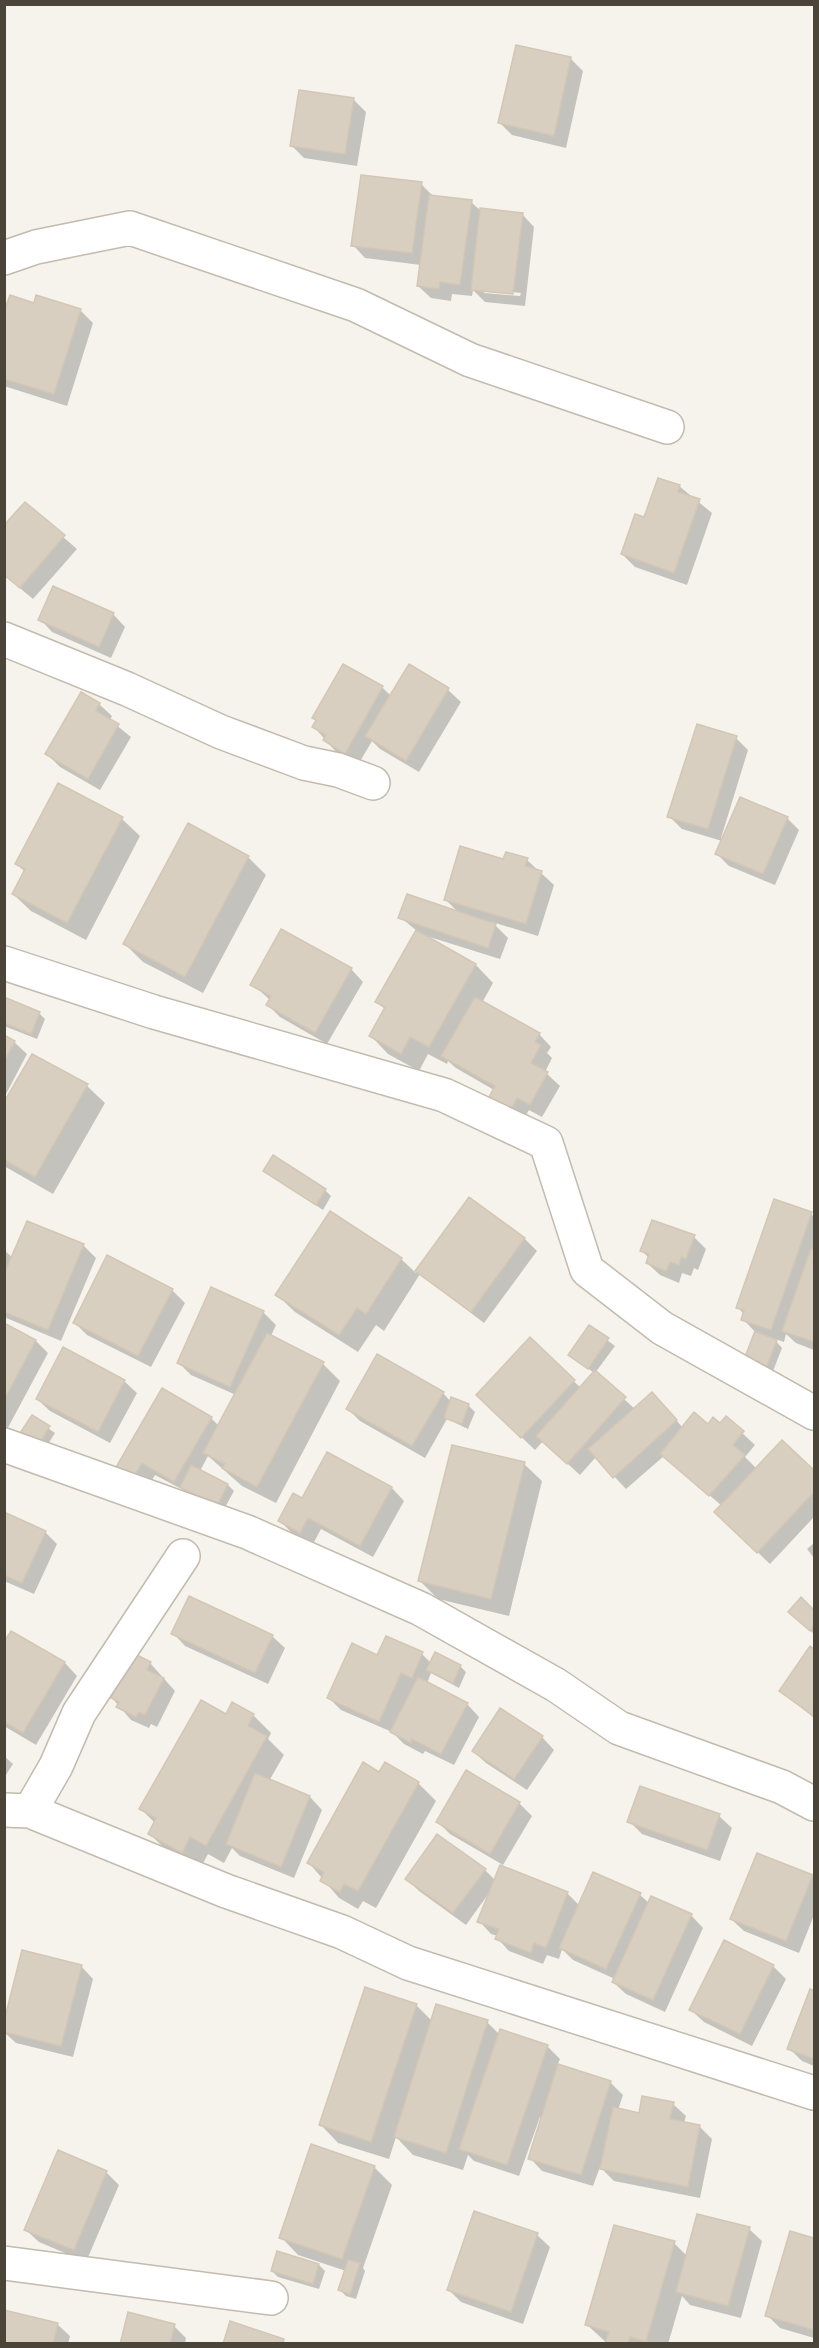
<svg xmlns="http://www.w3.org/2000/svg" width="819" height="2348" font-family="Rubik,sans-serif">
<rect width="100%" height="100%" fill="#f6f3ec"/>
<path fill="#0003" fill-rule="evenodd" d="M517 47 571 59 583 71 566 148 512 135 500 123Z
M353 99 366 112 357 166 304 158 291 145Z
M421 184 434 197 471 202 481 211 522 214 534 227 525 306 485 302 473 290 472 296 452 294 451 301 431 298 418 286 421 265 365 258 353 245ZM484 289 521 293 520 296 484 293Z
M37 297 81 311 93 323 67 406 4 386V317L35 305Z
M679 486 712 513 687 585 635 567 622 554 645 519Z
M25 504 77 549 33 599 4 575Z
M113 614 125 627 111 658 52 632 40 619Z
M344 666 382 687 391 696 409 666 448 690 461 702 419 772 380 749 372 741 358 765 337 753 314 727 317 722 314 718Z
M99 704 112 716 110 720 131 737 100 790 60 767 47 754Z
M736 738 748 750 721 838 787 818 799 830 775 885 729 866 717 854 722 841 682 829 669 816Z
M58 785 122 819 140 836 86 940 31 911 13 894 25 872 17 864Z
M189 825 248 857 266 875 203 993 143 962 125 944Z
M507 854 527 860 554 885 538 936 492 922 508 938 500 959 420 934 476 965 493 983 482 1003 539 1034 551 1047 547 1053 552 1058 545 1072 560 1086 542 1117 529 1110 523 1120 503 1109 491 1096 494 1090 456 1068 448 1061 447 1064 428 1054 419 1071 388 1054 371 1036 386 1010 377 1002 417 931 400 917 459 913 446 900 504 861Z
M351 969 363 982 327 1044 280 1017 268 1005 270 1000 252 984Z
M4 1000 39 1013 45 1019 37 1039 4 1026Z
M4 1037 14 1042 27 1054 4 1098Z
M87 1086 105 1103 53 1194 4 1166V1105Z
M265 1171 325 1190 331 1196 323 1210Z
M470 1199 525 1239 537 1251 484 1323 420 1274 384 1331 376 1325 358 1352 295 1312 277 1295 401 1259 416 1273Z
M775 1201 814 1216V1350L796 1343 786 1334 784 1342 773 1338 782 1348 773 1371 753 1363 756 1333 743 1319 744 1314 737 1307Z
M28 1223 84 1246 96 1258 61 1341 4 1317V1250L13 1258Z
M694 1237 706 1249 698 1270 694 1268 691 1276 682 1273 679 1283 660 1275 647 1263 649 1258 641 1250Z
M172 1290 185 1303 151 1367 87 1335 75 1323Z
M263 1312 276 1325 271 1336 323 1364 340 1381 276 1503 242 1486 208 1456 200 1471 228 1485 234 1491 223 1511 155 1475 146 1490 117 1469 211 1418 219 1426 236 1395 191 1375 179 1363ZM189 1490 223 1511 187 1492Z
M4 1325 36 1341 48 1353 4 1435Z
M589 1327 615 1346 595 1373 635 1409 664 1406 683 1428 721 1425 726 1418 755 1445 745 1457 757 1469 782 1442 814 1472V1517L770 1564 728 1524 722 1506 664 1456 626 1489 596 1457 580 1475 543 1441 535 1450 490 1407 530 1340 581 1388 594 1373 570 1354Z
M124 1381 137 1393 110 1443 50 1411 37 1399Z
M443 1393 451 1402 468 1405 475 1412 468 1429 447 1419 425 1458 360 1421 348 1409Z
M32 1417 55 1433 45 1449 28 1439Z
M328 1454 392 1488 404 1501 373 1557 321 1529 313 1544 292 1533 280 1521 303 1500Z
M524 1464 542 1481 509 1616 438 1599 420 1581Z
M4 1513 45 1532 57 1544 34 1594 4 1581Z
M814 1543V1558L807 1549Z
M801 1600 814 1612V1634L796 1618Z
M12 1633 65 1663 77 1676 36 1745 4 1726V1645Z
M173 1633 272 1636 285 1648 268 1684 185 1646Z
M810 1648 814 1651V1718L781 1691Z
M422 1654 431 1663 460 1666 466 1672 459 1688 431 1673 427 1683 467 1704 479 1717 454 1765 425 1751 423 1754 404 1744 392 1732 341 1710 329 1698 378 1657Z
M150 1663 175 1691 157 1727 151 1724 149 1728 131 1720 112 1698Z
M253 1715 271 1733 268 1739 284 1755 269 1781 310 1797 322 1810 294 1878 240 1856 232 1848 224 1863 208 1854 200 1869 167 1851 149 1833 155 1823 141 1809 227 1716Z
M542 1737 554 1750 527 1790 486 1763 473 1751Z
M4 1756 13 1764 4 1778Z
M467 1772 519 1803 532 1816 503 1865 450 1834 437 1821Z
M380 1774 418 1783 436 1801 376 1908 363 1901 358 1909 339 1898 309 1863Z
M719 1816 732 1828 720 1861 642 1834 629 1821Z
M758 1855 814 1878V1915L799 1953 744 1931 731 1919Z
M485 1870 495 1880 567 1893 580 1906 640 1895 649 1903 691 1915 703 1928 665 2012 626 1994 613 1982 615 1979 573 1960 562 1949 559 1959 547 1955 543 1964 509 1951 497 1938 498 1936 491 1934 479 1921 489 1893 466 1925 419 1891 407 1879Z
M81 1966 93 1979 73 2057 16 2043 4 2032Z
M773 1966 786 1979 752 2046 704 2022 691 2010Z
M811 1991 814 1992V2066L802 2061 789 2048Z
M416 2005 432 2021 487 2022 500 2035 547 2046 560 2059 557 2066 610 2082 623 2095 618 2110 640 2114 673 2104 686 2116 684 2123 700 2127 712 2139 700 2198 614 2181 600 2167 593 2186 542 2171 530 2158 542 2118 540 2117 519 2176 474 2161 468 2155 463 2170 413 2155 396 2137 389 2159 338 2143 321 2125Z
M374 2167 392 2185 363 2268 365 2271 356 2299 346 2296 340 2290 346 2271 298 2255 281 2237Z
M106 2172 119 2185 86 2262 39 2242 26 2230Z
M749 2229 762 2241 741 2318 690 2305 682 2296 668 2344H608L586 2324 674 2243 687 2256Z
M791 2233 814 2239V2338L780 2328 767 2315Z
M537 2235 550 2247 523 2324 461 2302 449 2290Z
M319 2265 325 2271 319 2289 278 2277 272 2271Z
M57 2324 70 2336 68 2344H4Z
M174 2326 186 2338 185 2344H121Z"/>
<path fill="#d8cfc1" stroke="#d3c7b4" stroke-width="1.5" d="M516 45 571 57 554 136 498 123Z
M299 90 354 98 345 154 290 146Z
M361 175 422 182 412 253 351 246Z
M429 195 472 200 460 285 440 282 439 289 417 286Z
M480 208 523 213 513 294 471 290Z
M10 295 34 303 36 295 81 309 54 394 4 379V312Z
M658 478 680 485 678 492 700 499 674 573 621 554 635 514 644 517Z
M25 502 65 535 20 588 4 575V525Z
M53 586 114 613 99 647 38 620Z
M343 664 383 686 345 754 323 740 326 735 312 727 316 720 312 718Z
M409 664 449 688 406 761 365 736Z
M81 692 100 703 96 711 119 724 88 779 45 754Z
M697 724 737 736 708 829 667 817Z
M58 783 123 817 67 923 12 894 25 869 15 864Z
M740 797 788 817 763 874 715 854Z
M188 823 249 856 185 977 123 944Z
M460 846 503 859 506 852 528 858 525 866 542 871 526 924 444 900Z
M407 894 496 924 488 948 398 918Z
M281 929 352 968 315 1033 266 1005 271 996 250 985Z
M416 930 476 964 429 1047 410 1037 401 1054 369 1036 385 1007 375 1002Z
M4 997 40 1012 31 1034 4 1023Z
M475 997 540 1033 535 1042 541 1045 531 1063 548 1072 530 1105 517 1098 511 1109 489 1097 495 1086 441 1056Z
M4 1035 15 1041 4 1062Z
M32 1054 88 1084 35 1177 4 1160V1102Z
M273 1155 326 1189 316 1205 263 1171Z
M469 1197 525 1238 471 1312 415 1271Z
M774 1199 812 1212 771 1330 741 1320 744 1310 736 1308Z
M330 1211 402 1258 366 1314 357 1308 339 1335 275 1295Z
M652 1220 695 1235 686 1259 681 1257 679 1265 670 1262 666 1271 646 1263 649 1254 640 1251Z
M27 1221 84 1244 48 1330 4 1312V1274Z
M811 1248 814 1250V1342L782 1331Z
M107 1255 173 1289 138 1356 73 1323Z
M211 1287 264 1311 230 1387 177 1363Z
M4 1323 36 1340 4 1400Z
M589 1325 609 1338 588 1369 568 1355Z
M755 1331 777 1340 767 1366 745 1357Z
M267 1333 324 1362 257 1487 222 1468 225 1464 203 1453Z
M530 1337 575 1380 521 1438 476 1395Z
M63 1347 125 1380 98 1432 36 1399Z
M377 1354 444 1392 412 1446 346 1409Z
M595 1370 626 1397 567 1464 536 1436Z
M162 1388 212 1417 174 1482 142 1463 133 1479 115 1469Z
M652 1392 677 1420 613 1478 588 1449Z
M451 1397 469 1404 462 1424 444 1418Z
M694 1412 708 1424 713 1417 720 1423 726 1416 744 1431 733 1445 745 1455 709 1496 660 1454Z
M32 1415 50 1426 39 1444 20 1433Z
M782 1440 814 1470V1492L757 1553 714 1512Z
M452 1445 525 1462 491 1599 418 1581Z
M327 1452 392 1487 360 1546 308 1518 300 1533 278 1521 293 1493 302 1498Z
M191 1465 228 1484 217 1506 180 1487Z
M4 1512 46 1531 22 1583 4 1575Z
M189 1596 273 1635 255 1673 171 1634Z
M801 1597 814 1610V1625L810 1631 788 1612Z
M11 1631 65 1662 23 1733 4 1722V1642Z
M386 1636 423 1652 412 1678 401 1673 379 1722 327 1698 352 1643 377 1655Z
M810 1646 814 1649V1716L779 1691Z
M435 1652 461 1665 453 1683 426 1670Z
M133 1653 151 1662 147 1670 164 1678 145 1715 139 1712 136 1717 116 1707 119 1702 111 1698Z
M418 1677 468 1703 441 1754 412 1739 411 1743 390 1732Z
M201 1700 226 1714 232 1702 254 1714 248 1726 267 1736 206 1846 190 1837 182 1853 148 1834 156 1818 139 1809Z
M500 1708 543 1736 514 1779 472 1751Z
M363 1762 379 1772 385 1762 419 1782 358 1891 344 1884 340 1892 320 1881 324 1872 307 1863Z
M466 1770 520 1802 490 1854 436 1822Z
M255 1773 310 1796 281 1867 226 1844Z
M640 1786 720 1814 707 1850 627 1822Z
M437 1834 486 1869 453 1913 405 1879Z
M757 1853 813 1875 786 1941 730 1919Z
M500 1865 568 1892 546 1948 534 1943 531 1953 495 1939 499 1929 477 1922Z
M593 1872 641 1893 606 1969 559 1948Z
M651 1896 692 1914 653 2000 612 1982Z
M724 1940 774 1965 740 2034 689 2010Z
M22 1950 82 1965 61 2046 4 2032V2021Z
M365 1987 417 2004 371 2142 319 2125Z
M810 1989 814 1991V2059L787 2049Z
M436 2004 488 2020 446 2153 394 2137Z
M500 2029 548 2045 507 2165 459 2149Z
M558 2064 611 2081 581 2175 528 2159Z
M642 2096 674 2102 670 2119 700 2125 688 2187 600 2169 613 2107 639 2113Z
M311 2144 375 2166 342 2259 279 2238Z
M58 2150 107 2171 74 2250 24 2230Z
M474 2211 538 2233 511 2312 447 2290Z
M697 2214 750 2227 728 2306 676 2292Z
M614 2225 675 2241 646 2342 630 2337 628 2344H608L605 2343 609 2332 585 2325Z
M790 2231 814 2238V2330L765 2316Z
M277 2251 319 2264 313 2284 271 2271Z
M348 2260 360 2263 350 2294 338 2290Z
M4 2310 58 2323 53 2344H4Z
M128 2312 175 2324 170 2344H120Z
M230 2321 284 2339 283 2344H223Z"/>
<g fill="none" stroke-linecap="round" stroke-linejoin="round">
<g stroke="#c2bbae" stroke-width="36">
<path id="minor" d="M4 258 36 247 130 228 356 305 470 360 667 427
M4 639 127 689 221 732 304 763 338 770 373 783
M4 963 154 1012 444 1095 546 1143 587 1270 662 1328 814 1413
M4 1445 247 1532 421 1609 556 1685 619 1728 782 1787 814 1804
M4 1810 30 1811 226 1891 342 1932 408 1963 814 2093
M30 1811 56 1766 79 1713 183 1556
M4 2263 271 2298"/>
</g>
<use href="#minor" stroke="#fff" stroke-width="33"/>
</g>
<rect width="819" height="2348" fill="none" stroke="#4b4439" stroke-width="12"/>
</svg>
